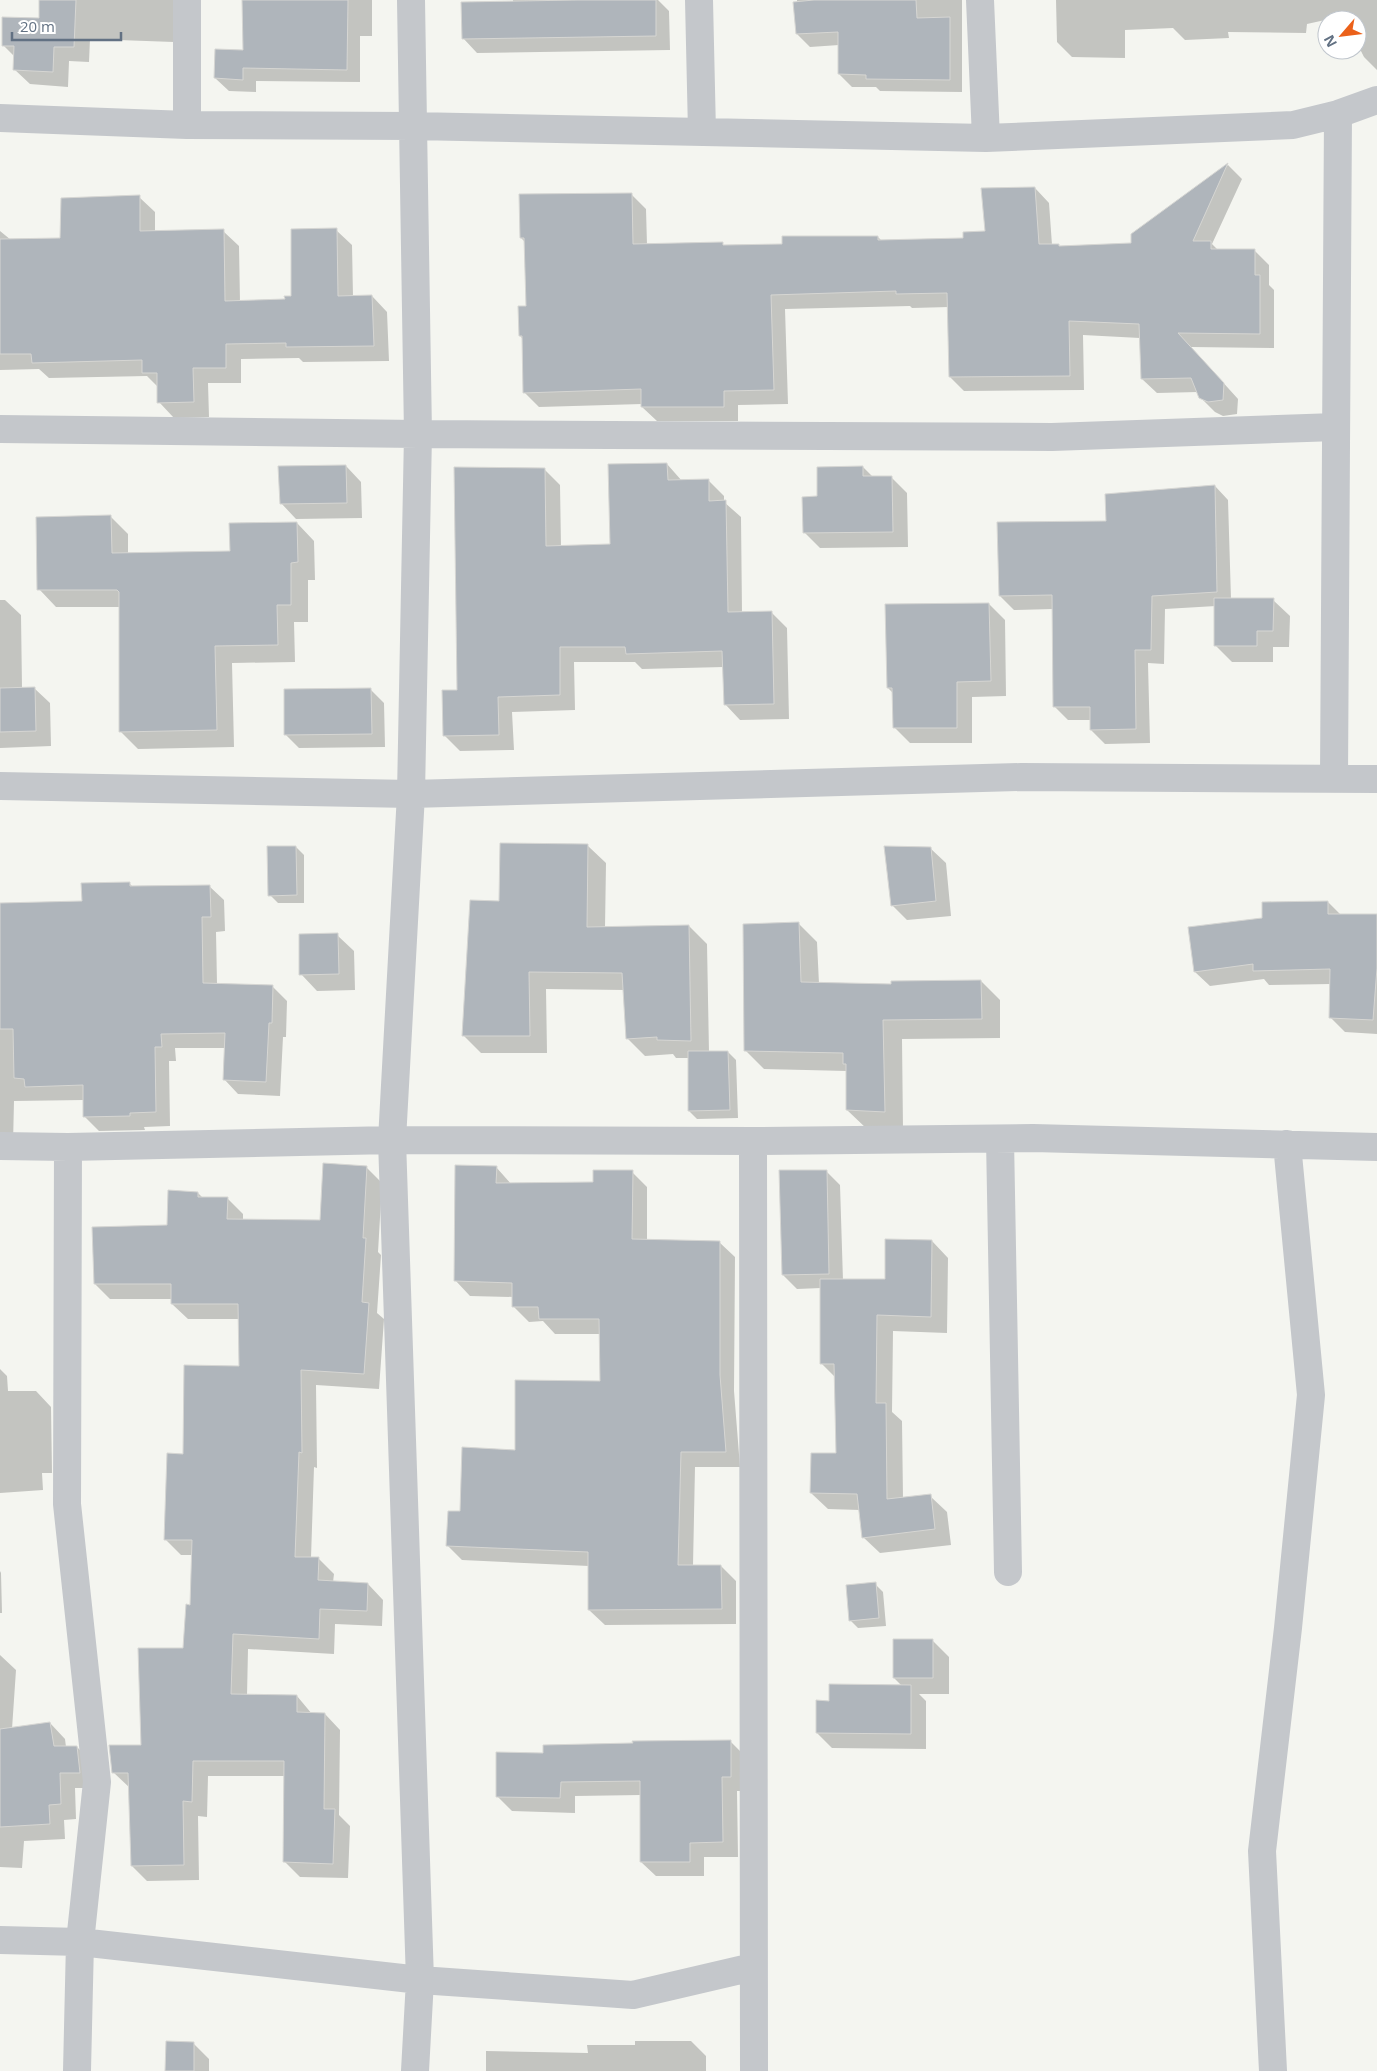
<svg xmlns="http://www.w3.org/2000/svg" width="1377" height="2071" font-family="'Open Sans',sans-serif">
<rect width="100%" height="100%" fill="#f4f5f0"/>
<path fill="#0003" d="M40 0H176L174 42 90 39 89 62 69 61 68 87 30 84 14 69 15 57 3 45 40 19Z
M243 0H372V36H360V82L256 81V92L229 91 215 78 244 51Z
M513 0H658L669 11 670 50 477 53 463 38 513 3Z
M797 0H962V92L880 91 876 87H852L839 74V45L810 47 797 34Z
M1056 0H1377V70L1364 57 1357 43V20H1346L1343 16 1307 24 1306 33 1228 32 1229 38 1185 40 1173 28 1125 30V58L1072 57 1057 42Z
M1228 165 1242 179 1212 244 1218 250H1254L1269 265V285L1274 290V348L1191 347 1238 399 1237 414 1223 416 1215 412 1200 397 1198 392 1157 393 1142 379 1140 338 1083 335 1084 390 964 391 950 377 949 307 912 308 910 306 785 309 788 404 738 405V421H657L642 407V404L539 407 524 392 523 339 520 336 528 307 525 242 521 238 632 195 646 209 647 245H784L878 237 882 241 965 239 986 232 1035 188 1049 203 1052 245 1060 247 1132 244V234Z
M139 197 155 212V232L223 231 239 246 240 302 286 301 293 297 336 230 352 245 353 297 372 296 387 312 389 361 303 362 299 358 241 359V383H208L209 417 174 418 159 402 158 387 147 376 49 378 39 369 0 370V231L11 240 61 239Z
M667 464 682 481 708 480 724 496V502L741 517 742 613H772L787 628 789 719 740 720 725 704 724 667 642 669 635 662H574L575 710 512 712 514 750 460 751 444 735 458 691 544 469 560 485 561 547 611 546Z
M346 466 361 482 362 518 296 519 281 503Z
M863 467 873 477H891L907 493 908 547 820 548 804 532 818 497Z
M1215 486 1228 500 1231 599 1273 600 1290 616 1289 647H1273V662H1232L1215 645 1216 606 1165 609 1164 664 1148 663 1150 743 1105 744 1091 730V720H1068L1054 706 1053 609 1014 610 1000 596 1107 522Z
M110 516 128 534V554L231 552 297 523 314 541 315 580H308V622H294L295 662 232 663 234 747 138 749 120 731V607H56L39 589Z
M0 600H5L21 615 22 688H34L50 703 51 746 0 748Z
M989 604 1005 620 1006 696 972 697V743H910L894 727 893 693 888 688Z
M370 689 384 703 385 747 299 748 286 735Z
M588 846 606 863 605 928 689 926 707 944 709 1052H728L736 1060 738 1118 697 1119 689 1111V1058H676L673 1054 645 1056 627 1038 624 990 546 989 547 1053H481L463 1035 501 903Z
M296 847 304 855V903H278L270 895Z
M930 848 946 863 951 916 907 920 892 905Z
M129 883 133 887 209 886 224 900 225 931 216 932 217 984 272 986 287 1001 286 1037H283L280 1096 238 1094 224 1079 225 1048H175L176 1061H169L170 1126 144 1127 145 1130 99 1131 84 1116V1100L14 1101 13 1144H0V904L83 902Z
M1328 902 1341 915H1377V1034L1345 1032 1330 1017 1331 984 1269 985 1264 979 1210 986 1195 972 1263 919Z
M798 923 817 942 819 984 893 985 981 981 1000 1000V1038L902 1039 903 1130 867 1129 847 1110V1071L764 1069 745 1050Z
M337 935 354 951 355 990 317 991 301 974Z
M366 1167 382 1183 378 1252 381 1255 377 1313 384 1319 379 1389 316 1385 317 1468 314 1467 311 1558H318L334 1574 333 1582 368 1584 383 1600 382 1626 335 1624 334 1654 248 1649 247 1696H297L312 1714H325L340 1730 339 1815 350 1826 348 1878 300 1877 284 1861 285 1776H208L207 1817 198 1816 199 1880 147 1881 132 1866 130 1788 113 1772 143 1746 184 1650 191 1606 193 1555H181L165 1539 184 1455 240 1367V1319H188L172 1304V1299H110L95 1284 168 1227 198 1193 203 1198H227L243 1214V1220L321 1221Z
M496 1167 511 1184 594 1183 632 1172 647 1187V1241L719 1242 735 1257 734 1391 740 1467H695L693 1566H721L736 1581V1624L605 1625 589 1610V1566L462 1560 447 1545 461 1513 516 1452 601 1382 600 1334H555L543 1321 529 1322 514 1307V1297L470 1296 455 1280Z
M826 1171 840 1185 843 1281 886 1280 932 1241 948 1258 947 1333 893 1331 892 1412 902 1421 903 1499 930 1496 947 1512 951 1545 880 1553 863 1537 860 1510 828 1509 811 1493 837 1454 836 1378 821 1363V1288L797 1289 783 1275Z
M0 1369 7 1376 8 1391H36L51 1407 52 1473H42L43 1490 0 1493Z
M0 1571 1 1573 2 1613H0Z
M875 1584 883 1592 886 1626 858 1628 850 1620Z
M932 1640 949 1657V1694H919L926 1701V1749L832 1748 817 1733 830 1702 902 1686 894 1678Z
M0 1655 16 1670 12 1729 50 1723 65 1739 66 1747H77L92 1762 95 1788H75L76 1819 64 1820 65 1839 24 1841 22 1868 0 1867Z
M730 1741 745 1756V1791H737L738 1857H704V1876H656L641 1862V1795L575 1796V1813L512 1811 497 1796 544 1754 634 1744Z
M635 2041H691L706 2056V2071H486V2051L588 2053 587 2045H635Z
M194 2044 209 2059V2071H167Z"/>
<path fill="#afb5bb" stroke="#d6d6d3" d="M39 0H76L74 47H54L53 72 13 70 14 46H2V17L39 18Z
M242 0H348L347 70 243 68V80L214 78 215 49 243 50Z
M577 0H656V36L462 39 461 2Z
M814 0H916L917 18 950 17V80L866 79V75L838 74V32L796 34 793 2Z
M1228 163 1193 241H1211V249H1255V275H1260V334L1178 333 1224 383 1223 400 1208 402 1199 398 1191 378 1141 379 1139 324 1069 321 1070 376 949 377 947 293 896 294V291L771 295 774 390 724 391V407H641V389L523 393 522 336H519L518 306H526L524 238H520L519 194 632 193 633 244 723 242V245L782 244V236H878V240L963 238V232L985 231 981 188 1035 187 1039 244H1059V246L1131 243V234Z
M140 195V231L224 229 225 301 285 299 284 296H291V229L337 228 338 296 372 295 374 346 286 347V343L226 344V368H193L194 402 157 403V373H142V360L32 363 31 354H0V239L60 238 61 198Z
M667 463 668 480 709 479V501L726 500 728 612 772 611 774 704 724 705 722 651 626 654 625 647H560V695L498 697 499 735 443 736 442 690H457L454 467 545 468 546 546 610 544 608 464Z
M346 465 347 503 280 504 278 466Z
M863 466V476H892L893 532 803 533 802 497 817 496V467Z
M1215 485 1217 592 1152 596 1151 650H1135L1136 729 1090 730V707H1053L1052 595 999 596 997 522 1106 521 1105 494Z
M111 515 112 553 230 551 229 523 297 522 298 562 291 563V605H277L278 645 215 646 217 730 119 732V592L117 590H37L36 517Z
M1214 598H1274L1273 631H1257V646H1214Z
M989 603 991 681 957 682V728H893L892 688H887L885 604Z
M35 687 36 731 0 732V688Z
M371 688 372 734 284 735V689Z
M500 843 588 844 587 927 689 925 691 1041 657 1040V1037L626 1039 622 973 529 972 530 1036H462L470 900 499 901Z
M267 846H296L297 895 268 896Z
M884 846 931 847 936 901 891 906Z
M130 882V886L210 885 211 917H202L203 983 273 985 272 1023H269L266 1082 223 1080 225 1033 161 1034 162 1047H155L156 1112 130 1113V1116L83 1117V1085L25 1087 24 1079 14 1078 13 1029H0V903L82 901 81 883Z
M1328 901V914H1377V968L1373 1020 1329 1018 1330 969 1253 971V964L1194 972 1188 927 1262 918V902Z
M799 922 801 982 891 984V981L981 980 982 1019 883 1020 885 1112 846 1110V1064H843V1053L744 1051 743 924Z
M338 933 339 974 299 975V934Z
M688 1051H728L730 1110 688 1111Z
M323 1163 367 1166 363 1238H366L362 1302 369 1303 364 1374 301 1370 302 1453 299 1452 295 1557H319L318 1580 368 1583 367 1611 320 1609 319 1639 233 1634 231 1694 297 1695V1712L325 1713 324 1809H335L333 1864 283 1862 284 1761H193L192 1802 183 1801 184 1865 131 1866 128 1773H112L109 1745H141L138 1648H183L186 1604 190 1605 192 1540H164L167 1453 183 1454 184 1365 239 1366 238 1304H171V1284H94L92 1227 167 1225 168 1190 198 1192V1197H228L227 1219 320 1220Z
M455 1165 497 1166 496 1183 593 1182V1170H633L632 1239 720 1241V1375L726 1452H681L678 1565H721L722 1609 588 1610V1552L446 1546 448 1511H460L462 1447 515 1450V1380L600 1381 599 1319H539L538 1307H512V1283L454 1281Z
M779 1170H827L829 1274 782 1275Z
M885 1239 932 1240 931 1317 877 1315 876 1403H886L887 1499 931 1494 935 1529 862 1538 857 1494 810 1493 811 1453H836L834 1364H820V1279H885Z
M876 1582 879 1618 849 1621 846 1585Z
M893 1639H933V1678H893Z
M829 1684 911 1685V1734L816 1733V1700L829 1701Z
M50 1722 54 1746H77L80 1773H60L61 1804 49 1805 50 1824 0 1827V1729Z
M731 1740V1777H722L723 1842 690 1843V1862H640V1781L561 1782 560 1798 496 1797V1752L543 1753V1745L633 1743 632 1741Z
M166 2041 194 2042V2071H165Z"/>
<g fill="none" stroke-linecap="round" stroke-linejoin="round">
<path stroke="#c4c7cb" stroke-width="28" d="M187 0V125
M411 0 418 434 411 794 392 1140 420 1980 415 2071
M699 0 702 132
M980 0 986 138
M0 118 187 125 413 126 986 138 1293 125 1338 114 1377 100
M0 429 418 434 1052 437 1336 427
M1334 778 1338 114
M0 786 411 794 1021 777 1377 779
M1000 1139 1008 1572
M753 1141 754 2071
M0 1146 68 1147 392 1140 753 1141 1033 1138 1377 1147
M68 1147 67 1504 97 1782 80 1942 77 2071
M0 1940 80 1942 420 1980 633 1995 753 1967
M1273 2071 1262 1851 1288 1628 1311 1395 1287 1144"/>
</g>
<g transform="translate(1342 35) rotate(242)"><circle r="24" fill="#ffffff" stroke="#c0c6cd"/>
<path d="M0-4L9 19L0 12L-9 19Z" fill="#eb611a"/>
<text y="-8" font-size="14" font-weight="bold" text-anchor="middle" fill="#627183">N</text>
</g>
<path d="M12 32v8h109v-8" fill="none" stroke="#627183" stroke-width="2.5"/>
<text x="20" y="32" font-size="15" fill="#627183" stroke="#ffffff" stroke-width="4" paint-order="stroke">20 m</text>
</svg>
